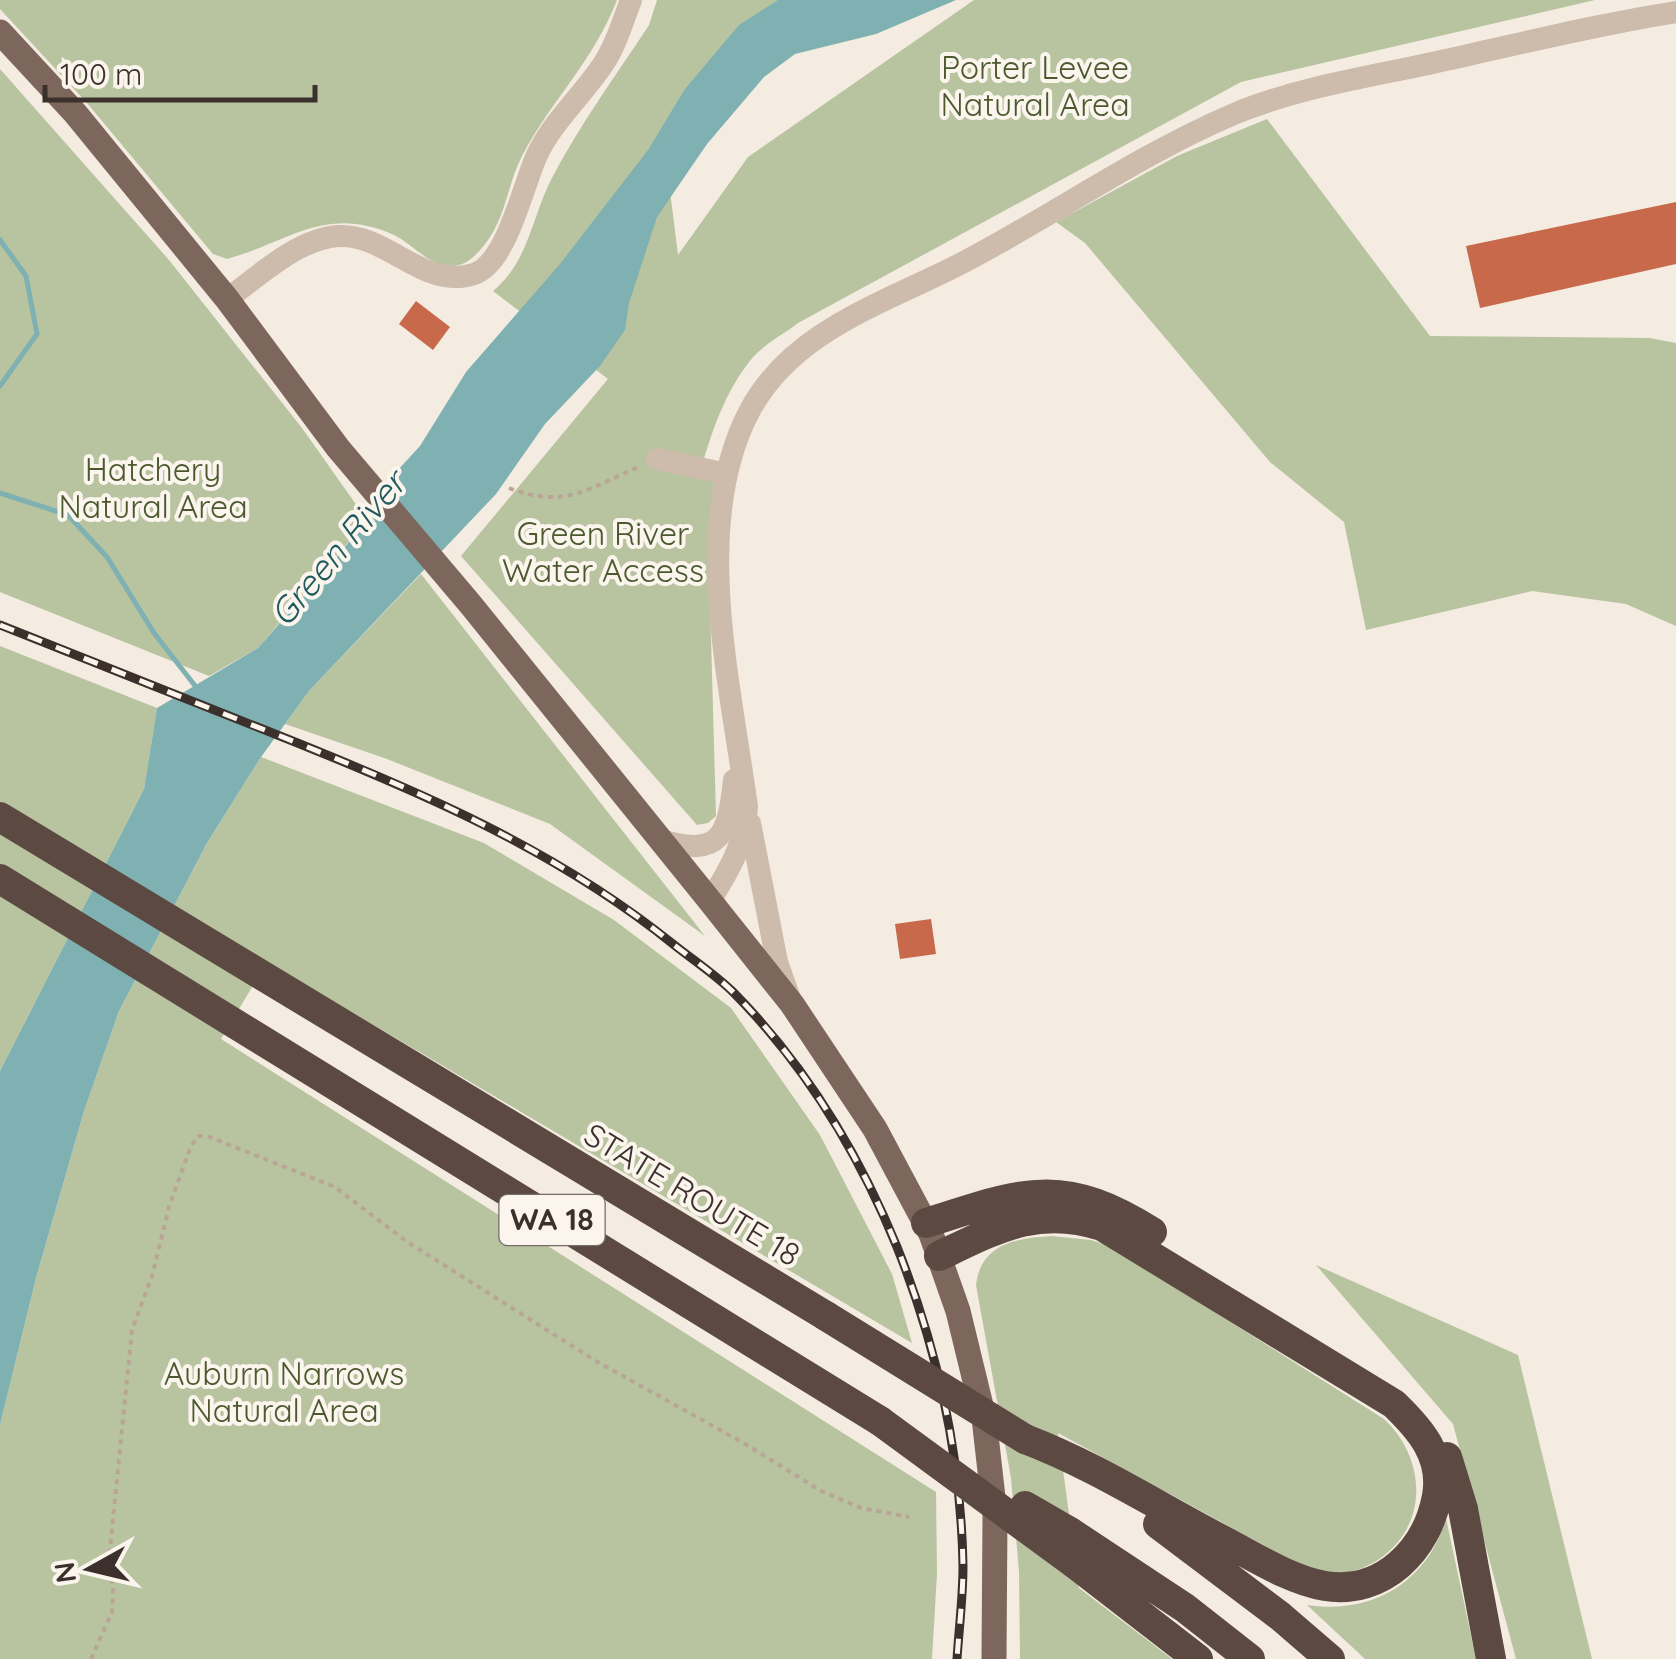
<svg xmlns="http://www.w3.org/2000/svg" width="1676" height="1659" font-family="Quicksand,sans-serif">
<rect width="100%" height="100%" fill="#f4ebe1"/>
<path fill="#b8c4a0" d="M0 0H617C593 62 552 99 522 156 508 183 506 215 488 240 479 252 469 265 453 266 431 268 413 244 394 235 325 204 289 242 227 259L213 254 87 103 0 9Z
M657 0H780L662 127 678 255 748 157 974 0H1595L1241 82 798 323C784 334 766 343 754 356 728 386 714 425 703 462L717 474 709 566 716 816 708 823 697 825 461 556 608 379 493 291C529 262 532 215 553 176 581 123 617 74 649 25Z
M0 69 169 260 302 428 367 520 258 648 209 676 0 592Z
M1267 119 1430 336 1650 338 1676 343V626L1626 604 1532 591 1366 630 1344 522 1270 462 1085 243 1056 222 1177 156Z
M421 574 705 936 550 824 387 759 285 724 309 691Z
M0 646 157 708 144 789 0 1071Z
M261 757 484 843 614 920 731 1008 820 1135 892 1274 912 1343 267 962 221 1039 936 1492 937 1573 932 1659H0V1425L36 1278 84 1111 119 1011 207 843Z
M1052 1236 1091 1240 1110 1246 1384 1419C1426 1458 1430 1525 1378 1560 1365 1568 1349 1574 1334 1574 1324 1573 1313 1568 1304 1565 1290 1561 1280 1557 1269 1548L1058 1433 1079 1588 1172 1659H1020L1019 1572 1011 1478 976 1285C981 1244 1016 1238 1052 1236Z
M1316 1265 1518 1355 1592 1659H1516L1453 1424Z
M1446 1518 1476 1659H1365L1307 1605C1372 1615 1428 1582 1446 1518Z"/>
<path fill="#7fb0b2" d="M778 0H956L876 34 795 54 764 77 707 144 657 217 629 303 625 330 600 366 545 424 496 494 309 691 261 757 207 843 119 1011 84 1111 36 1278 0 1425V1071L144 789 157 708 258 648 316 582 367 520 386 483 420 446 466 372 560 264 648 150 685 89 739 25Z"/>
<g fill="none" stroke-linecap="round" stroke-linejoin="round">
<path stroke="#7fb0b2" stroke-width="5" d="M0 240 26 276 37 334 0 386
M0 493 68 515 107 557 154 633 196 687"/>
</g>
<path fill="#c8694b" d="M1676 202V264L1480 308 1466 246Z
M416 301 450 327 433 350 399 324Z
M931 919 936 954 900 959 895 924Z"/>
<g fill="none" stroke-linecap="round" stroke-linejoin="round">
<path stroke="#b9a596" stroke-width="4" stroke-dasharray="5 5" stroke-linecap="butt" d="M509 488C566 510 588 488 641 466
M91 1659 112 1612 113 1590 109 1559 132 1330 152 1276 169 1207 191 1146 199 1136H207L335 1187 406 1241 596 1361 747 1445 821 1491 861 1508 909 1517"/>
<path stroke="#cdbbac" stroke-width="22" d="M227 299C259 276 297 239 338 236 387 233 424 291 474 274 507 263 523 185 537 155 553 121 583 95 604 63 616 45 623 21 631 0
M657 459 727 474
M750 823 777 962 789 996
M661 840C721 858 728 835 734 780
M710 901C729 870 745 844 747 807 731 686 690 525 749 412 792 330 885 303 962 263 1054 215 1138 155 1234 114 1301 86 1376 76 1446 60 1523 43 1599 24 1676 12"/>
<path stroke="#7d675c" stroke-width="25" d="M0 32 75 113 227 299 338 448 471 605 710 901 792 1004 875 1129 931 1234 958 1311 984 1418 995 1515 994 1659"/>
<path stroke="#5c4a42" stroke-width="30" d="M0 817 826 1316
M0 879 880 1421
M926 1223C1021 1193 1061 1174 1152 1232
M939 1256C996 1229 1038 1205 1102 1226L1394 1404C1420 1429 1444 1456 1437 1496 1427 1550 1383 1595 1325 1586 1291 1580 1258 1559 1228 1543 1160 1508 1096 1466 1025 1439
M1447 1457 1463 1509 1491 1659
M1158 1524 1280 1616 1330 1659
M1070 1532 1185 1608 1250 1659
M1075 1564 1198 1659"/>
<g stroke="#3b302b" stroke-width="9">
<path id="rail" d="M0 625C92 661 183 698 275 734 416 790 554 848 673 944 693 960 716 975 734 993 805 1065 859 1154 897 1247 938 1350 961 1455 963 1566 963 1597 959 1628 957 1659"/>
</g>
<use href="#rail" stroke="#fbf5ee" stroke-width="5" stroke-dasharray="15" stroke-linecap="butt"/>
<path stroke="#5c4a42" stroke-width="30" d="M826 1316 1025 1439
M880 1421 1075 1564
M1025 1506 1070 1532"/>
</g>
<g text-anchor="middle" stroke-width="8" stroke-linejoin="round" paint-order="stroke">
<rect fill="#fbf5ee" stroke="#756b66" stroke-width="2.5" x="499.5" y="1195" width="105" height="50" rx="8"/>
<g font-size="30" font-weight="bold" fill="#3b302b">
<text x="552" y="1230">WA 18</text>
</g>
<g font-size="32" fill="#4a5a2e" stroke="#fbf5ee">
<text x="1035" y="79">Porter Levee<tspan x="1035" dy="37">Natural Area</tspan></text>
<text x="153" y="481">Hatchery<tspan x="153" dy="37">Natural Area</tspan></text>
<text x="603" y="545">Green River<tspan x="603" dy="37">Water Access</tspan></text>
<text x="284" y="1385">Auburn Narrows<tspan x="284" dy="37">Natural Area</tspan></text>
</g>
<g font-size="32" fill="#3b302b" stroke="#fbf5ee">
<text transform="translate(692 1195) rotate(31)" y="11">STATE ROUTE 18</text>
</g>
<g font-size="35" font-style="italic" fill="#1f5a5e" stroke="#fbf5ee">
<text transform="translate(338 549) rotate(-50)" y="12">Green River</text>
</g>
</g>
<g transform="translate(90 1569) rotate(262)" stroke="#fbf5ee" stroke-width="8" paint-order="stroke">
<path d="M0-8L18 38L0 25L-18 38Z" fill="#3b302b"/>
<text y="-15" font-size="28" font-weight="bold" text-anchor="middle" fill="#3b302b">N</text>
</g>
<path d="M45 85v15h270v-15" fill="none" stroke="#3b302b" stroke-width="5"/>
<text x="60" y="85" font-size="30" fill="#3b302b" stroke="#fbf5ee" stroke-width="8" paint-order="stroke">100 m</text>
</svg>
